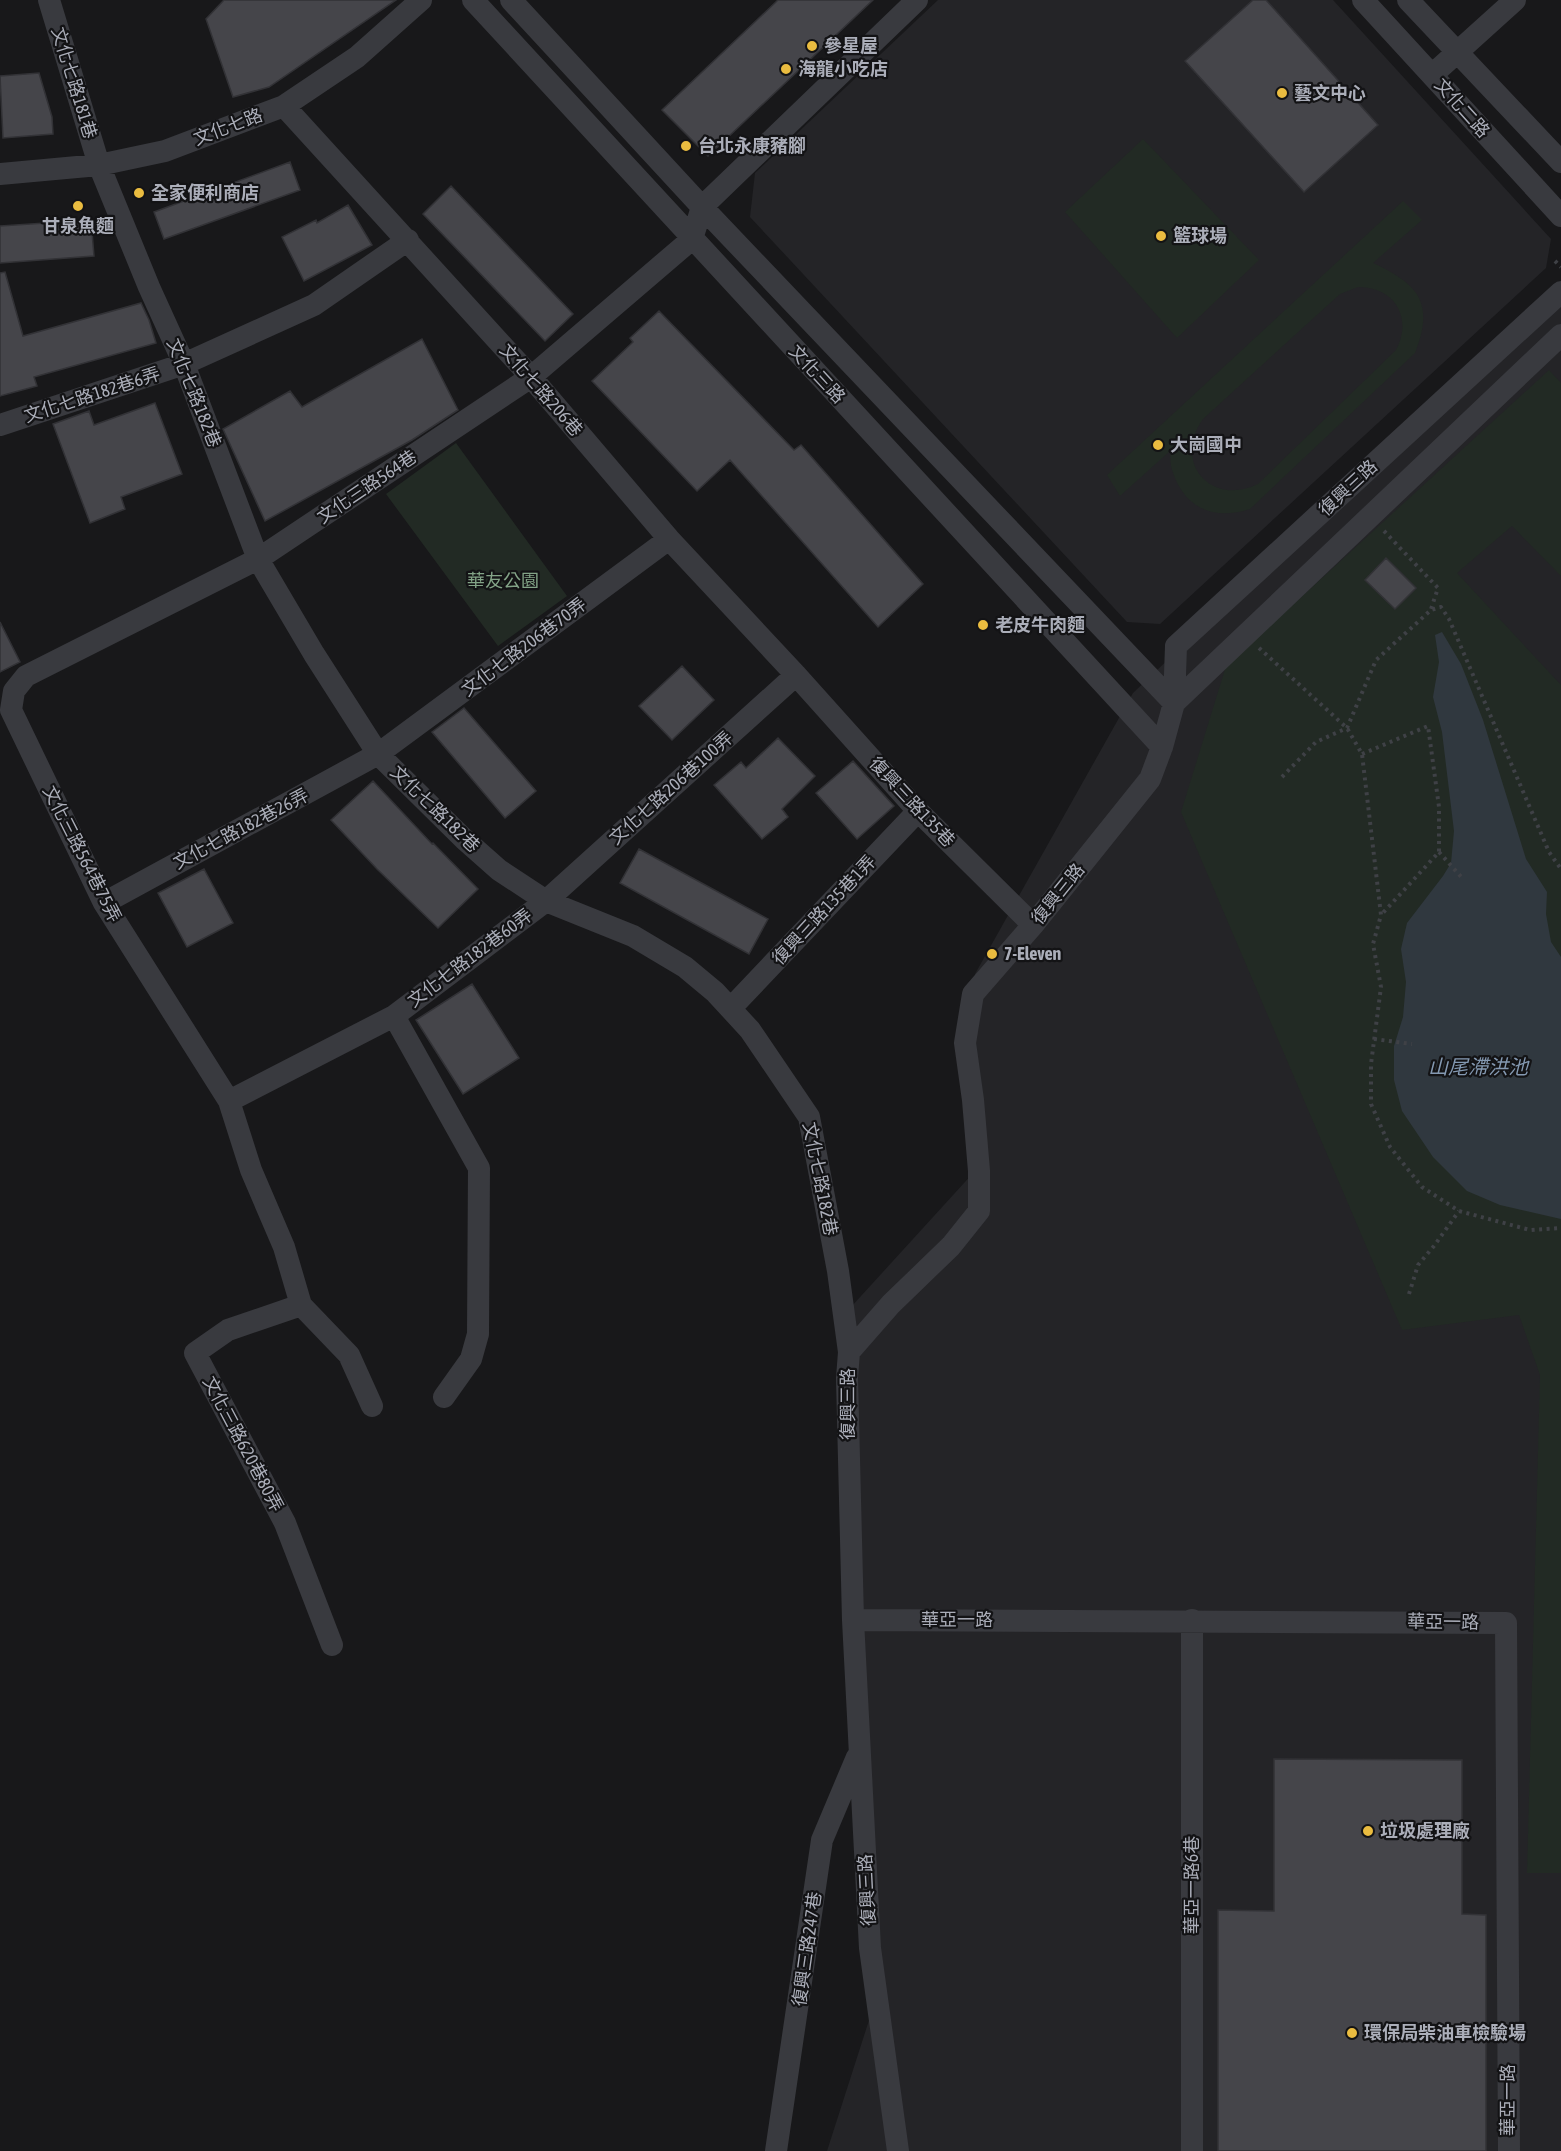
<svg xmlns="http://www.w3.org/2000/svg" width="1561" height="2151" font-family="'Asap Condensed','Noto Sans TC',sans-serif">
<rect width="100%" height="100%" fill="#18181a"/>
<path fill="#242427" d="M938 0H1333L1551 239 1546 268 1160 624 1127 622 750 217 755 173Z
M1561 306V2151H827L871 2014 841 1318 975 1171V974L1133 693 1346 490Z"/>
<path fill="#222a24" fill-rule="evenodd" d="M1143 139 1259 260 1177 338 1065 212Z
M1403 201 1422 220 1373 263C1418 284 1435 302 1415 353L1250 509C1213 521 1184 508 1172 470 1170 464 1171 457 1170 451L1120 496 1107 475ZM1358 287C1395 287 1413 318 1396 350L1258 484C1211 507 1172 462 1203 419L1340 294Z
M1549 370 1561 383V576L1512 526 1457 573 1561 685V1873H1527L1540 1375 1519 1315 1402 1330 1181 812 1226 666Z
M456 443 567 596 498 646 386 494Z"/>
<path fill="#30383f" d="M1442 632 1461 664 1483 720 1526 859 1547 892 1546 914 1551 942 1561 957V1219L1500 1205 1467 1191 1433 1157 1402 1111 1394 1080V1046L1403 1017 1406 982 1401 949 1407 923 1443 876 1451 863 1454 831 1442 732 1433 697 1439 662 1435 635Z"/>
<path fill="#45454a" stroke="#323236" stroke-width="1.5" d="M224 0H396L269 87 233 97 206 19Z
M778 0H873L708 156 662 110Z
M1253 0H1266L1378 125 1304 192 1185 61Z
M39 73 52 117 53 134 3 138 0 76Z
M290 162 300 190 164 239 154 212Z
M451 186 573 314 545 341 423 214Z
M348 205 372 245 304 281 282 237 316 220 317 223Z
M91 220 94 256 0 263V226Z
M5 272 23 336 141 303 149 320 156 343 34 377 37 386 0 396V273Z
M659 311 794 450 801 445 923 584 878 627 730 460 697 491 592 381 633 342 630 338Z
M422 339 458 410 412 440 265 521 223 429 290 391 302 407Z
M155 403 182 474 121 497 125 509 90 523 53 424 89 411 94 425Z
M1386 558 1416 588 1395 609 1365 580Z
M0 622 20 662 0 672Z
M682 666 714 700 672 740 639 706Z
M464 708 536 791 505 818 432 732Z
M778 738 815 776 782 809 788 817 762 839 714 785 741 762 746 768Z
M853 761 894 806 857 839 816 793Z
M373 781 432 844 433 843 478 889 438 928 377 869 331 820Z
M639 849 768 919 749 954 620 883Z
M204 869 233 923 187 947 158 893Z
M472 984 519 1058 463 1094 416 1020Z
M1274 1759 1462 1760V1914L1486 1915V2151H1218V1910L1274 1911Z"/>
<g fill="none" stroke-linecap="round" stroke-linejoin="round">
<path stroke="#3f4146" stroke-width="4" stroke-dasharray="3 4.5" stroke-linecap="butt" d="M1555 261 1561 267
M1384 531 1438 588 1431 609
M1259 648 1347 728 1362 754 1381 915 1373 944 1381 987 1371 1064V1104L1390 1147 1422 1187 1459 1211 1530 1230 1561 1228
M1362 754 1428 726 1439 807V852L1381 915
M1282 777 1316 742 1347 728 1376 660 1431 610 1441 607 1449 619 1549 852 1561 869
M1439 852 1463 879
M1374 1039 1412 1044
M1409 1294 1418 1265 1434 1246 1459 1211"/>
<path stroke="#393a3f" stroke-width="22" d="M49 0 99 165 149 287 184 364 258 559 314 654 378 754 464 839 499 870 546 901 633 936 685 967 715 992 750 1030 809 1117 838 1271 849 1352
M473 0 1162 747
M511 0 702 207 1174 703
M1363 0 1561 216
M1408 0 1561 162
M1432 75 1515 0
M284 106 531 377 669 539 796 675 918 811 1033 925
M0 174 99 165 165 151 284 106 357 57 421 0
M0 425 184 364 314 305 408 240
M1174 703 1561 335
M104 903 378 754 669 539
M731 1008 918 811
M394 1016 479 1168 478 1334 471 1359 444 1397
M229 1101 394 1016 546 901 796 675
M301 1305 228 1330 195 1353 285 1523 332 1645
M372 1406 349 1355 301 1305 284 1247 251 1170 229 1101 104 903 11 710 14 691 26 676 258 559 531 377 692 239 702 207 917 0
M853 1620 1506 1623 1509 2151
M1192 1620V2151
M776 2151 822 1840 857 1757
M898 2151 870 1948 853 1620 847 1378 849 1352 891 1304 951 1246 979 1211V1171L973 1100 965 1043 973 994 1033 925 1150 779 1162 747 1174 703 1176 646 1561 292"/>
</g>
<g fill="#eabc40" stroke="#131315" stroke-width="2">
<circle cx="812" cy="46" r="6"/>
<circle cx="786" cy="69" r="6"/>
<circle cx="1282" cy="93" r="6"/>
<circle cx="686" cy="146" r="6"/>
<circle cx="139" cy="193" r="6"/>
<circle cx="78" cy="206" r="6"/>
<circle cx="1161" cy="236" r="6"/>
<circle cx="1158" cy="445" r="6"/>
<circle cx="983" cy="625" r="6"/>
<circle cx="992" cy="954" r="6"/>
<circle cx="1368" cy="1831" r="6"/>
<circle cx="1352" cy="2033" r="6"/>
</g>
<g text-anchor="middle" stroke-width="4.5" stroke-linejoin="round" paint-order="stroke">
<g font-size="18" font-weight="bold" fill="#abaeb9" stroke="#131315" text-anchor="start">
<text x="824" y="52">參星屋</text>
<text x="798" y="75">海龍小吃店</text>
<text x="1294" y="99">藝文中心</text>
<text x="698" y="152">台北永康豬腳</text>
<text x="151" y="199">全家便利商店</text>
<text x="78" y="232" text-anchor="middle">甘泉魚麵</text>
<text x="1173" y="242">籃球場</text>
<text x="1170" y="451">大崗國中</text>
<text x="995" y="631">老皮牛肉麵</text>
<text x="1004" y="960">7-Eleven</text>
<text x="1380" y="1837">垃圾處理廠</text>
<text x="1364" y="2039">環保局柴油車檢驗場</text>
</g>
<g font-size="18" fill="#abaeb9" stroke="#131315">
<text transform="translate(74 83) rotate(73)" y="6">文化七路181巷</text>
<text transform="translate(1462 108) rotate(48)" y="6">文化二路</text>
<text transform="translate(228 127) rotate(-21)" y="6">文化七路</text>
<text transform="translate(817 374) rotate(47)" y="6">文化三路</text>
<text transform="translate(541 390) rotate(49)" y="6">文化七路206巷</text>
<text transform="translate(194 393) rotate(68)" y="6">文化七路182巷</text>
<text transform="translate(92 395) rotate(-18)" y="6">文化七路182巷6弄</text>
<text transform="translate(367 487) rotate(-34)" y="6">文化三路564巷</text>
<text transform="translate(1348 488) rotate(-43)" y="6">復興三路</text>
<text transform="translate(524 647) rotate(-37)" y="6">文化七路206巷70弄</text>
<text transform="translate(671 788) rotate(-42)" y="6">文化七路206巷100弄</text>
<text transform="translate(912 802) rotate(47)" y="6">復興三路135巷</text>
<text transform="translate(435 809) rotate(44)" y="6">文化七路182巷</text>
<text transform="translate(241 829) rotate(-28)" y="6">文化七路182巷26弄</text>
<text transform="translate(82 854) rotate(63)" y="6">文化三路564巷75弄</text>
<text transform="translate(1058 894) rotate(-51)" y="6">復興三路</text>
<text transform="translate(824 910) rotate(-47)" y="6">復興三路135巷1弄</text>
<text transform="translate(470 958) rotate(-37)" y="6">文化七路182巷60弄</text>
<text transform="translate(820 1179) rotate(79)" y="6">文化七路182巷</text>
<text transform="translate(848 1404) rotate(-90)" y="6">復興三路</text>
<text transform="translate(243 1444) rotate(62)" y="6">文化三路620巷80弄</text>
<text x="957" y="1626">華亞一路</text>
<text transform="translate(1443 1622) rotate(1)" y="6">華亞一路</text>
<text transform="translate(1192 1885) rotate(-90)" y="6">華亞一路6巷</text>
<text transform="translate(867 1890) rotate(-93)" y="6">復興三路</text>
<text transform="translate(807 1949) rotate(-82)" y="6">復興三路247巷</text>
<text transform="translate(1508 2100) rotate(-90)" y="6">華亞一路</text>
</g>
<g font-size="18" fill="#83a387" stroke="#131315">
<text x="503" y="587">華友公園</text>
</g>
<g font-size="20" font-style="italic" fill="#8499b2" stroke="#131315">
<text x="1478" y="1074">山尾滯洪池</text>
</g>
</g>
</svg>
